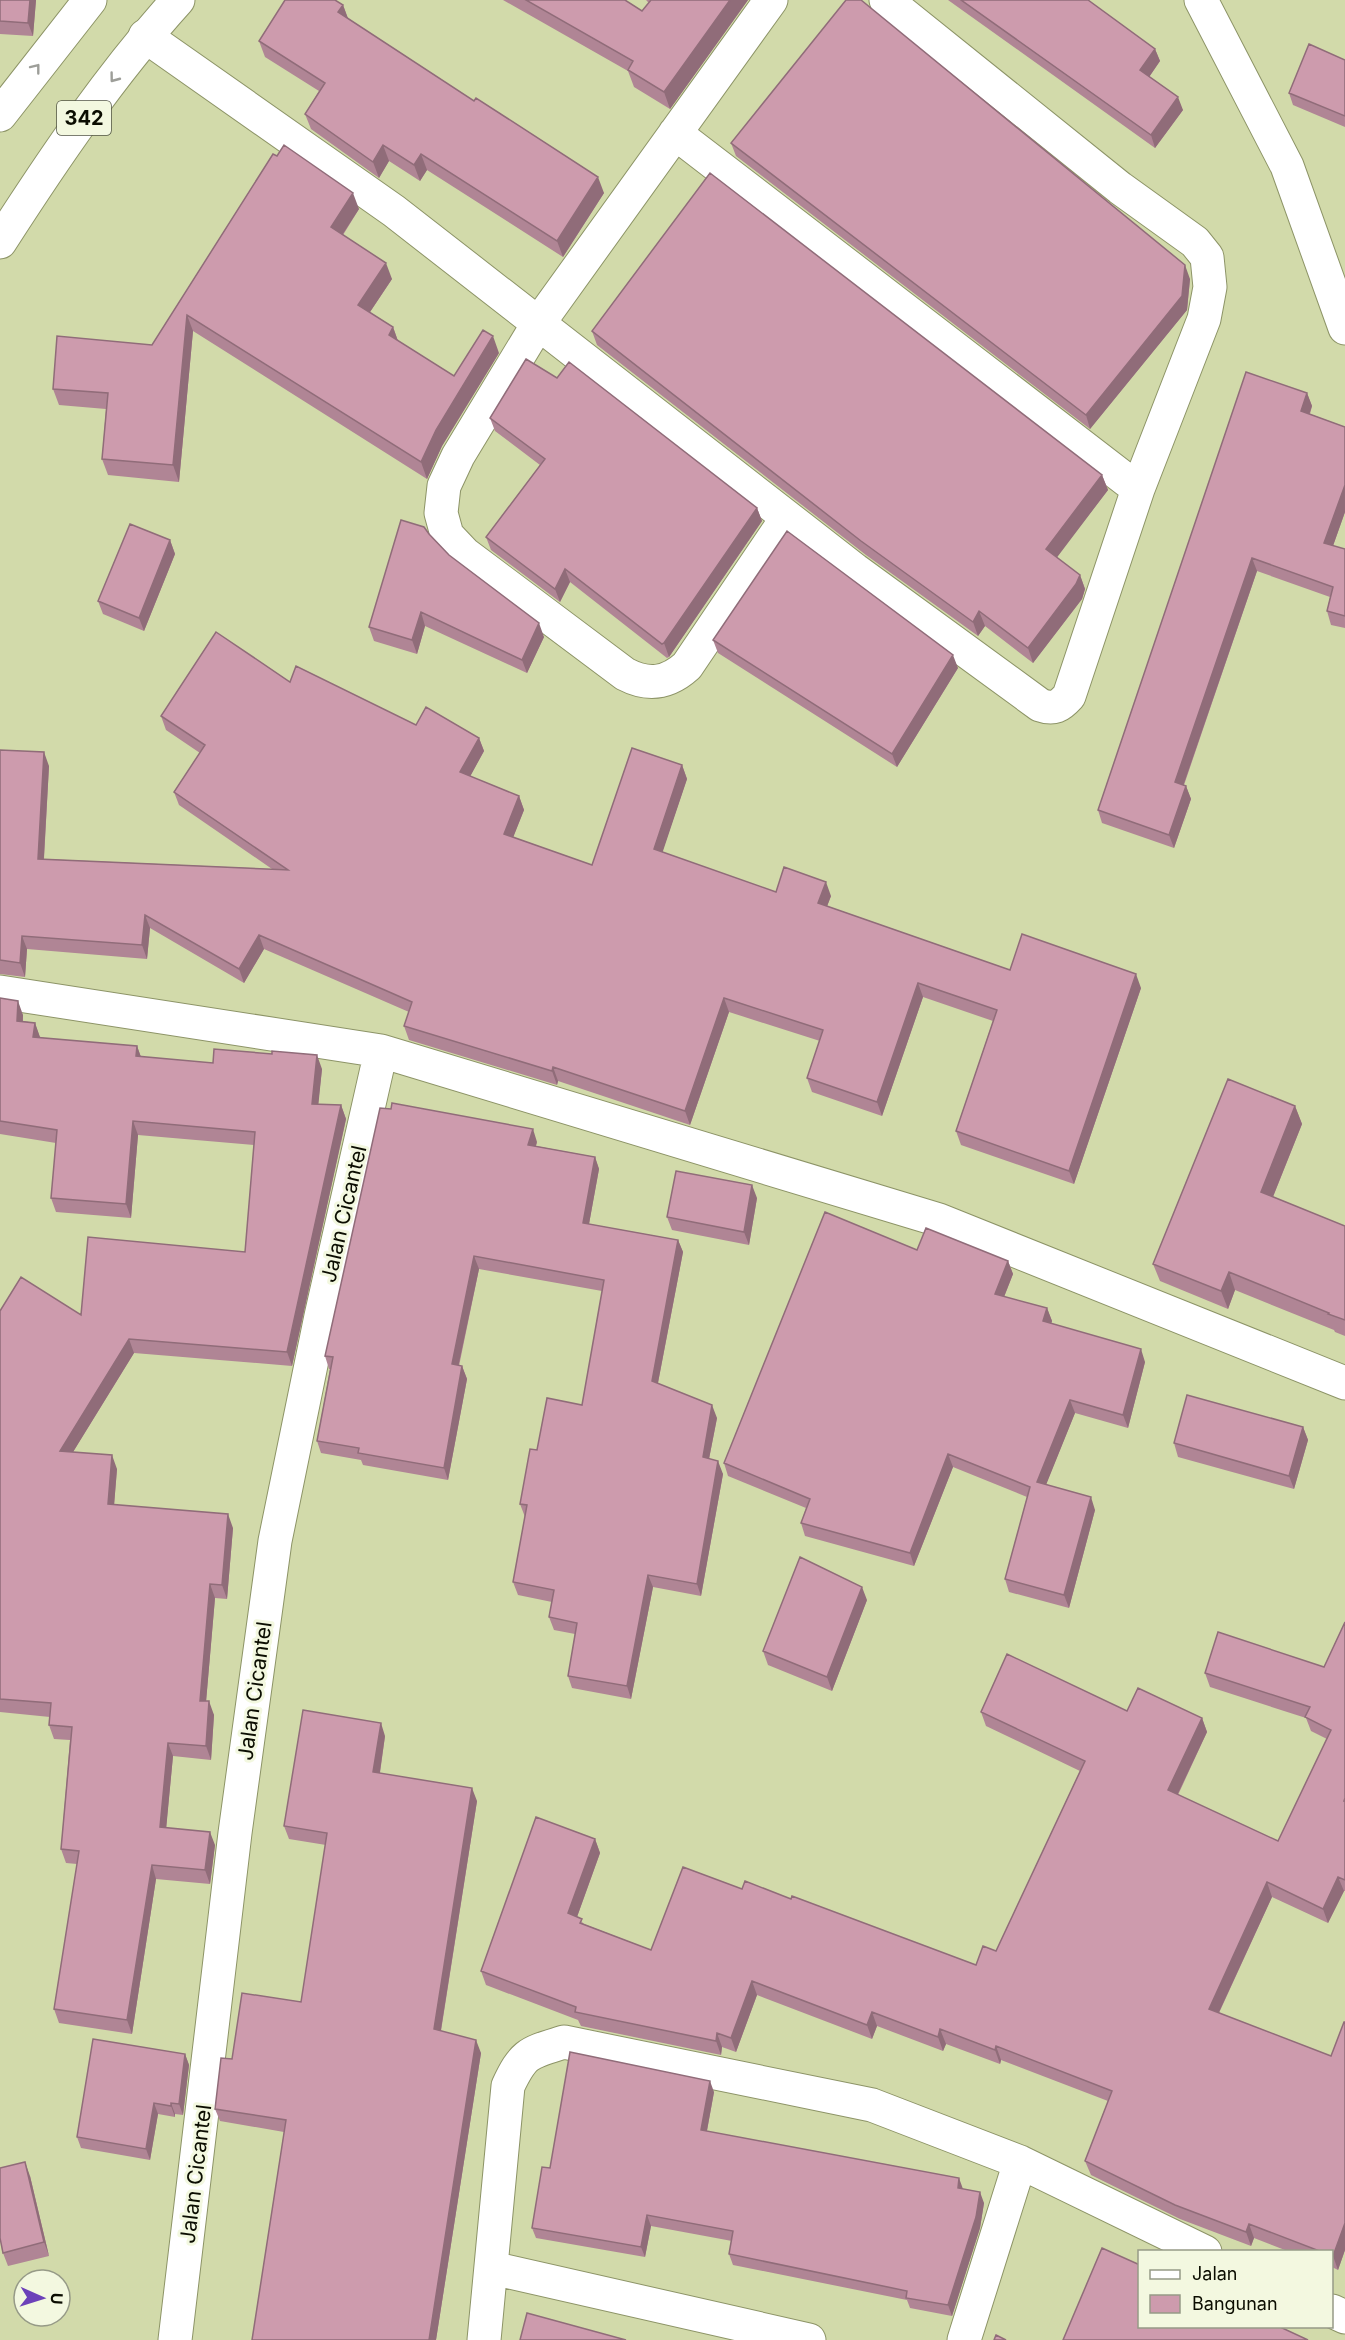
<svg xmlns="http://www.w3.org/2000/svg" width="1345" height="2340" font-family="Inter,sans-serif">
<rect width="100%" height="100%" fill="#d2daaa"/>
<g fill="none" stroke-linecap="round" stroke-linejoin="round">
<g stroke="#8d9467" stroke-width="35">
<path id="street" d="M771 0 538 324 458 456 444 486 441 513 447 535 465 554 625 674C648 686 667 684 687 666L787 518
M1201 0 1287 166 1345 328
M145 36 394 211 855 570 1040 705C1054 710 1060 706 1069 696L1138 489 1204 319 1210 287 1207 257 1195 242 1120 188 886 0
M675 133 1138 489
M0 992 381 1051 939 1220 1345 1383
M492 2268 809 2340
M1332 2311 1345 2317
M175 2340 235 1833 275 1541 321 1316 381 1051
M484 2340 508 2086C524 2052 529 2053 564 2042L872 2105 1020 2162 1205 2252
M964 2340 1020 2162"/>
</g>
<g stroke="#8d9467" stroke-width="35">
<path id="primary" d="M0 115 90 0
M0 242C54 158 111 74 178 0"/>
</g>
<use href="#street" stroke="#fff" stroke-width="33"/>
<use href="#primary" stroke="#fff" stroke-width="33"/>
</g>
<path fill="#b08595" d="M0 0H36L33 36 0 34Z
M503 0H625L642 11 649 3 646 0H748L670 109 634 87 628 71Z
M948 0H1088L1155 49 1160 61 1149 77 1183 110 1155 148Z
M343 5 348 19 604 193 563 257 427 170 420 181 389 161 379 178 311 129 305 114 319 91 265 57 259 41Z
M1345 60V127L1293 105 1289 93Z
M731 143 1190 279 1187 310 1090 429 736 156Z
M273 154 359 209 343 235 392 279 370 312 393 327 398 341 454 376 499 353 442 446 427 479 193 331 179 482 108 475 102 459 106 409 59 405 53 389 152 345Z
M592 331 1102 475 1108 490 1056 557 1080 575 1085 589 1082 599 1033 663 985 626 978 636 866 555 597 345Z
M1307 393 1312 406 1310 414 1345 427V512L1333 546 1345 549V628L1331 625 1327 611 1330 597 1257 571 1184 785 1186 786 1191 799 1174 848 1102 823 1098 810Z
M490 418 757 508 762 521 669 657 667 658 570 582 560 602 491 550 486 537 540 465 495 431Z
M429 534 449 555 544 637 527 673 425 626 417 654 374 641 369 627Z
M170 540 175 554 144 631 103 614 98 601Z
M713 640 958 668 897 767 718 653Z
M290 682 416 725 479 738 484 751 470 776 519 796 524 810 513 837 592 865 682 765 687 779 662 852 776 892 831 896 827 906 1010 970 1141 988 1074 1184 961 1145 956 1131 993 1021 923 997 882 1116 812 1092 807 1078 820 1041 729 1012 690 1125 558 1081 557 1085 409 1040 404 1026 409 1012 264 949 244 983 150 928 147 959 27 949 25 977 0 974V749V750L49 766 44 859 272 869 179 805 174 792 200 753 166 730 161 716Z
M0 998 23 1015V1021L35 1023 40 1038 137 1046 141 1057 213 1063 322 1069 318 1104 341 1105 346 1119 292 1366 134 1353 73 1452 117 1469 114 1505 233 1528 227 1599 215 1598 206 1701 214 1715 211 1760 173 1756 166 1828 215 1845 210 1884 156 1879 132 2034 59 2023 54 2009 77 1864 66 1863 61 1849 70 1740 54 1739 49 1725 50 1717 0 1712V1311L81 1315 245 1252 254 1145 138 1135 131 1218 56 1212 51 1198 56 1143 0 1134Z
M1295 1106 1302 1124 1273 1197 1345 1226V1336L1335 1332 1334 1330 1235 1290 1228 1309 1160 1281 1153 1264Z
M537 1142 536 1146 595 1157 599 1169 589 1224 678 1240 683 1252 658 1383 717 1418 709 1459 723 1474 701 1596 653 1587 631 1699 572 1688 568 1676 575 1634 554 1630 549 1617 552 1602 518 1595 513 1582 525 1517 520 1504 537 1450 582 1405 602 1291 479 1269 459 1366H462L467 1379 448 1480 363 1465 361 1460 321 1453 317 1441 330 1369H329L325 1356Z
M757 1198 749 1245 672 1230 667 1217Z
M917 1250 1008 1261 1013 1274 1004 1297 1047 1308 1052 1321 1051 1323 1145 1362 1128 1428 1075 1413 1046 1484 1095 1510 1069 1608 1009 1592 1005 1579 1027 1497 953 1467 914 1566 805 1536 801 1523 806 1508 728 1476 724 1463Z
M1303 1427 1308 1440 1294 1489 1178 1457 1174 1443Z
M867 1600 832 1691 768 1665 763 1651Z
M1345 1622V1891H1344L1328 1923 1272 1897 1219 2013 1331 2056 1345 2022V2250L1338 2270 1332 2267V2252H1290L1254 2238 1251 2246 1180 2219 1091 2175 1085 2161 1108 2101 1001 2060 1000 2064 946 2044 943 2051 877 2026 872 2039 757 1995 736 2052 722 2047 721 2055 581 2026 578 2020 486 1985 481 1971 595 1839 600 1853 577 1917 584 1924 651 1950 742 1889 791 1899 976 1965 996 1951 1080 1771 986 1726 981 1712 1127 1711 1202 1718 1207 1732 1178 1795 1278 1841 1327 1739 1311 1731 1306 1718 1210 1687 1205 1673 1324 1667Z
M385 1736 380 1773 477 1801 441 2031 481 2053 436 2340H252L284 2132 220 2121 215 2109 232 2059 301 2002 326 1845 289 1839 284 1826Z
M185 2054 189 2065 183 2115 175 2114V2117L158 2114 150 2160 81 2148 77 2137Z
M714 2092 707 2131 963 2189 984 2203 980 2228 952 2316 910 2308 907 2300 733 2265 729 2254 732 2241 651 2226 645 2257 536 2238 532 2228 550 2168Z
M30 2176 49 2256 8 2266 3 2253Z"/>
<path fill="#906c79" d="M30 0H36L33 36 28 23Z
M730 0H748L670 109 664 92Z
M343 5 349 21 338 12Z
M1155 49 1160 61 1145 83 1140 70Z
M1178 97 1183 110 1155 148 1151 135Z
M383 145 389 161 379 178 373 162Z
M421 154 427 170 420 181 414 165Z
M598 177 604 193 563 257 557 241Z
M353 193 359 209 337 243 331 227Z
M386 263 392 279 364 321 358 305Z
M1185 265 1190 279 1187 310 1090 429 1086 415Z
M187 315 193 331 179 482 173 465Z
M393 327 399 344 389 335Z
M493 336 499 353 442 446 427 479 421 462 436 430Z
M1307 393 1312 406 1306 424 1301 411Z
M1102 475 1108 490 1052 564 1046 549Z
M1345 485V512L1329 557 1324 543Z
M757 508 762 521 669 657 664 643Z
M170 540 175 554 144 631 139 618Z
M1252 558 1257 571 1180 795 1175 782Z
M565 569 570 582 560 602 555 589Z
M1080 575 1085 589 1082 599 1033 663 1028 648Z
M979 611 985 626 978 636 973 622Z
M421 612 425 626 417 654 412 640Z
M539 623 544 637 527 673 522 660Z
M953 655 958 668 897 767 892 754Z
M479 738 484 751 465 786 460 772Z
M44 752 49 766 43 873 38 859Z
M682 765 687 779 659 863 654 849Z
M1186 786 1191 799 1174 848 1169 835Z
M519 796 524 810 509 848 504 834Z
M826 882 831 896 823 917 818 903Z
M145 915 150 928 147 959 142 945Z
M259 935 264 949 244 983 239 969Z
M22 936 27 949 25 977 20 963Z
M1136 974 1141 988 1074 1184 1069 1171Z
M918 983 923 997 882 1116 877 1102Z
M724 998 729 1012 690 1125 685 1111Z
M18 1001 23 1015 22 1034 17 1021Z
M35 1023 40 1037 38 1051 33 1037Z
M137 1046 142 1060 136 1056Z
M317 1055 322 1069 317 1118 312 1104Z
M553 1067 558 1081 557 1085 552 1071Z
M341 1105 346 1119 292 1366 287 1352Z
M1295 1106 1302 1124 1268 1209 1261 1192Z
M133 1121 138 1135 131 1218 126 1204Z
M533 1129 537 1142 532 1157 528 1145Z
M595 1157 599 1169 587 1235 583 1223Z
M752 1185 757 1198 749 1245 744 1232Z
M678 1240 683 1252 656 1393 652 1381Z
M474 1256 479 1269 456 1377 452 1364Z
M1008 1261 1013 1274 1000 1307 995 1294Z
M1229 1272 1235 1290 1228 1309 1221 1291Z
M1047 1308 1052 1321 1048 1334 1043 1321Z
M129 1339 134 1353 65 1465 60 1451Z
M1141 1349 1145 1362 1128 1428 1123 1415Z
M462 1366 467 1379 448 1480 444 1468Z
M1070 1400 1075 1413 1042 1495 1037 1482Z
M712 1405 717 1418 707 1469 703 1457Z
M1303 1427 1308 1440 1294 1489 1289 1476Z
M948 1454 953 1467 914 1566 910 1553Z
M112 1455 117 1469 113 1518 108 1504Z
M718 1461 723 1474 701 1596 697 1584Z
M1091 1497 1095 1510 1069 1608 1064 1595Z
M228 1514 233 1528 227 1599 222 1585Z
M648 1575 653 1587 631 1699 627 1686Z
M210 1584 215 1598 205 1714 200 1701Z
M862 1587 867 1600 832 1691 827 1677Z
M209 1701 214 1715 211 1760 206 1746Z
M1202 1718 1207 1732 1173 1804 1168 1790Z
M381 1723 385 1736 378 1785 373 1772Z
M168 1743 173 1756 165 1841 160 1827Z
M472 1788 477 1801 439 2042 434 2029Z
M210 1832 215 1845 210 1884 205 1870Z
M595 1839 600 1853 573 1928 568 1913Z
M152 1865 156 1879 132 2034 127 2020Z
M1338 1877 1344 1891 1328 1923 1323 1909Z
M1267 1882 1272 1897 1214 2023 1209 2009Z
M752 1981 757 1995 736 2052 731 2038Z
M872 2012 877 2026 872 2039 867 2025Z
M940 2029 946 2044 943 2051 938 2037Z
M717 2033 722 2047 721 2055 716 2041Z
M476 2040 481 2053 436 2340H429Z
M996 2046 1001 2060 1000 2064 995 2050Z
M185 2054 189 2065 183 2115 179 2104Z
M710 2081 714 2092 705 2141 701 2130Z
M154 2103 158 2114 150 2160 146 2149Z
M171 2103 175 2114V2117L171 2106Z
M25 2162 30 2176 49 2256 44 2242Z
M959 2178 963 2189 958 2188Z
M980 2192 984 2203 980 2228 952 2316 948 2305Z
M647 2215 651 2226 645 2257 641 2247Z
M1345 2223V2250L1338 2270 1333 2256Z
M1249 2224 1254 2238 1251 2246 1246 2232Z"/>
<path fill="#cd9bad" stroke="#906c79" stroke-width="1.5" d="M0 0H30L28 23 0 21Z
M285 0H335L343 5 338 12 474 101 476 98 598 177 557 241 421 154 414 165 383 145 373 162 305 114 325 83 259 41Z
M526 0H625L642 11 651 0H730L664 92 628 70 633 61Z
M846 0H861L1185 265 1182 296 1086 415 731 143Z
M961 0H1088L1155 49 1140 70 1178 97 1151 135Z
M1309 44 1345 60V116L1289 93Z
M284 145 353 193 331 227 386 263 358 305 393 327 389 335 454 376 483 330 493 336 436 430 421 462 187 315 173 465 102 459 108 393 53 389 57 336 152 345 273 154 277 156Z
M710 173 1102 475 1046 549 1080 575 1076 584 1028 648 979 611 973 622 861 541 592 331Z
M526 359 557 378 569 362 757 508 664 643 662 644 565 569 555 589 486 537 545 459 490 418Z
M1246 372 1307 393 1301 411 1345 427V485L1324 543 1345 549V616L1327 611 1333 587 1252 558 1175 782 1186 786 1169 835 1098 810Z
M401 520 424 527 429 534 449 555 539 623 522 660 421 612 412 640 369 627Z
M130 524 170 540 139 618 98 601Z
M787 531 953 655 892 754 713 640Z
M216 632 290 682 296 666 416 725 426 707 479 738 460 772 519 796 504 834 592 865 632 748 682 765 654 849 776 892 784 867 826 882 818 903 1010 970 1022 934 1136 974 1069 1171 956 1131 997 1010 918 983 877 1102 807 1078 823 1030 724 998 685 1111 553 1067 552 1071 404 1026 412 1002 259 935 239 969 145 915 142 945 22 936 20 963 0 960V750L44 752 38 859 288 870 174 792 205 745 161 716Z
M0 998 18 1001 17 1021 35 1023 33 1037 137 1046 136 1056 213 1063 214 1049 272 1054V1051L317 1055 312 1104 341 1105 287 1352 129 1339 60 1451 112 1455 108 1504 228 1514 222 1585 210 1584 200 1701H209L206 1746 168 1743 160 1827 210 1832 205 1870 152 1865 127 2020 54 2009 79 1851 61 1849 72 1727 49 1725 51 1703 0 1699V1311L21 1277 81 1315 88 1237 245 1252 255 1132 133 1121 126 1204 51 1198 57 1130 0 1121Z
M1228 1079 1295 1106 1261 1192 1345 1226V1320L1328 1314 1329 1313 1229 1272 1221 1291 1153 1264Z
M392 1103 533 1129 528 1145 595 1157 583 1223 678 1240 652 1381 712 1405 703 1457 718 1461 697 1584 648 1575 627 1686 568 1676 577 1623 549 1617 554 1590 513 1582 527 1505 520 1504 530 1449 537 1450 547 1398 582 1405 604 1280 474 1256 452 1364 462 1366 444 1468 358 1453 359 1448 317 1441 333 1357 325 1356 380 1108 391 1109Z
M676 1171 752 1185 744 1232 667 1217Z
M825 1212 917 1250 926 1228 1008 1261 995 1294 1047 1308 1043 1321 1141 1349 1123 1415 1070 1400 1037 1482 1091 1497 1064 1595 1005 1579 1030 1487 948 1454 910 1553 801 1523 810 1499 724 1463Z
M1187 1395 1303 1427 1289 1476 1174 1443Z
M800 1557 862 1587 827 1677 763 1651Z
M1345 1622V1798L1344 1801H1345V1880L1338 1877 1323 1909 1267 1882 1209 2009 1331 2056 1344 2022H1345V2223L1333 2256 1332 2255V2252H1322L1249 2224 1246 2232 1175 2205 1085 2161 1112 2091 996 2046 995 2050 940 2029 938 2037 872 2012 867 2025 752 1981 731 2038 717 2033 716 2041 575 2012 576 2007 481 1971 536 1817 595 1839 568 1913 582 1919 580 1923 651 1950 683 1867 742 1889 745 1881 791 1899 792 1896 976 1965 983 1946 996 1951 1085 1761 981 1712 1007 1654 1127 1711 1138 1688 1202 1718 1168 1790 1278 1841 1331 1730 1305 1717 1310 1707 1205 1673 1218 1632 1324 1667Z
M303 1710 381 1723 373 1772 472 1788 434 2029 476 2040 429 2340H252L286 2120 215 2109 221 2058 232 2059 242 1993 301 2002 327 1833 284 1826Z
M93 2039 185 2054 179 2104 171 2103V2106L154 2103 146 2149 77 2137Z
M570 2052 710 2081 701 2130 959 2178 958 2188 980 2192 976 2217 948 2305 906 2298 907 2291 729 2254 733 2231 647 2215 641 2247 532 2228 542 2167 550 2168Z
M25 2162 44 2242 3 2253 0 2238V2168Z
M1102 2248 1140 2265V2326H1278L1308 2340H1063Z
M527 2313 626 2340H520Z
M996 2335 1006 2340H994Z"/>
<defs><path id="oneway-chevron" d="M-2-3.5L2.5 0L-2 3.5" fill="none" stroke-width="1.6" stroke-linecap="round" stroke-linejoin="round" transform="scale(1.5)"/></defs>
<g stroke="#9d9e99">
<use href="#oneway-chevron" transform="translate(36 68) rotate(-52)"/>
<use href="#oneway-chevron" transform="translate(114 78) rotate(127)"/>
</g>
<g text-anchor="middle" stroke-width="6" stroke-linejoin="round" paint-order="stroke">
<rect fill="#f3f8e0" stroke="#515444" stroke-width="1.5" x="57" y="101" width="54" height="34" rx="4.5"/>
<g font-size="20" font-weight="bold" fill="#0b0d01">
<text x="84" y="125">342</text>
</g>
<g font-size="21" fill="#0b0d01" stroke="#f3f8e0">
<text transform="translate(344 1214) rotate(-77)" y="7">Jalan Cicantel</text>
<text transform="translate(255 1691) rotate(-82)" y="7">Jalan Cicantel</text>
<text transform="translate(196 2174) rotate(-83)" y="7">Jalan Cicantel</text>
</g>
</g>
<rect x="1138" y="2250" width="195" height="78" fill="#f3f8e0" stroke="#969a87" stroke-width="1.5"/>
<rect x="1150" y="2270" width="30" height="9" fill="#ffffff" stroke="#969a87" stroke-width="1.5"/>
<text x="1192" y="2280" font-size="18" fill="#0b0d01">Jalan</text>
<rect x="1150" y="2295" width="30" height="18" fill="#cd9bad" stroke="#969a87" stroke-width="1.5"/>
<text x="1192" y="2310" font-size="18" fill="#0b0d01">Bangunan</text>
<g transform="translate(42 2298) rotate(93)"><circle r="28" fill="#f3f8e0" stroke="#969a87" stroke-width="1.5"/>
<path d="M0-4.5L10 22L0 15L-10 22Z" fill="#6c41b9"/>
<text y="-9" font-size="16" font-weight="bold" text-anchor="middle" fill="#0b0d01">U</text>
</g>
</svg>
